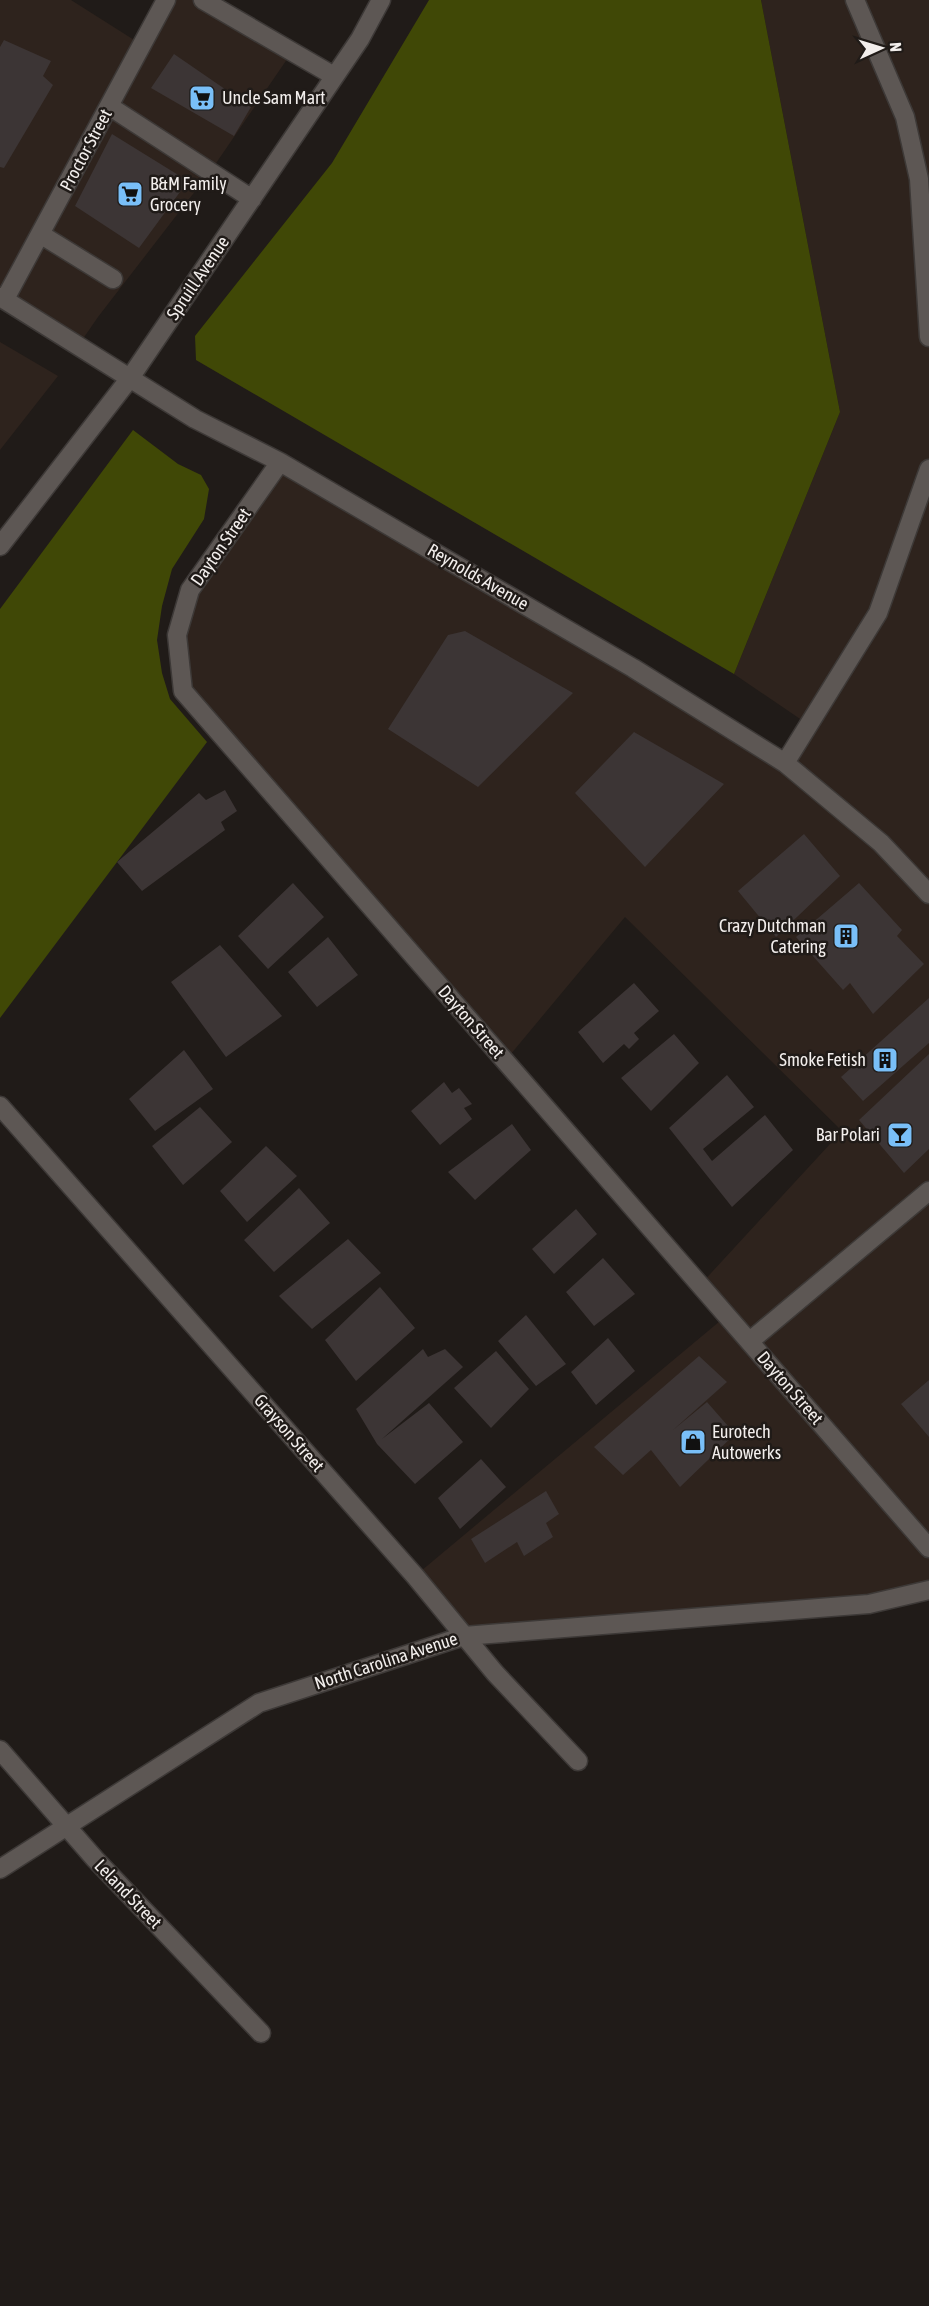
<svg xmlns="http://www.w3.org/2000/svg" width="929" height="2306" font-family="'Asap Condensed',sans-serif">
<rect width="100%" height="100%" fill="#201b18"/>
<path fill="#2e231d" d="M0 0H71L142 45 166 0H203L292 52 210 172 98 317 78 346 0 297Z
M761 0H929V1590L464 1636 415 1576 726 1316 700 1285 842 1131 625 917 505 1061 183 691 177 635 190 590 280 462 785 763 809 725 734 674 840 412Z
M0 342 58 376 0 450Z"/>
<path fill="#404806" d="M429 0H761L840 412 734 674 196 360 195 336 332 163Z
M133 430 178 464 201 475 209 489 204 519 172 569 162 606 157 640 162 673 170 699 207 742 0 1018V609Z"/>
<path fill="#3c3535" d="M4 40 51 61 43 76 53 85 4 168 0 167V47Z
M174 54 251 107 234 136 151 88Z
M112 134 188 181 139 248 75 206Z
M465 631 573 693 478 787 388 729 448 635Z
M634 732 724 784 645 867 575 793Z
M225 790 237 811 221 822 225 830 142 891 117 862 199 793 206 800Z
M804 834 840 876 776 937 738 891Z
M293 883 324 917 268 969 238 936Z
M859 883 902 930 897 936 924 964 873 1014 850 983 843 990 796 937Z
M328 937 358 975 317 1007 288 972Z
M220 945 282 1016 226 1057 171 982Z
M634 983 659 1011 634 1033 639 1039 629 1049 624 1044 603 1063 578 1032Z
M929 998V1043L863 1101 841 1077Z
M674 1034 699 1063 651 1111 621 1078Z
M184 1050 213 1089 155 1131 129 1099Z
M929 1054V1149L904 1173 859 1120Z
M727 1075 754 1107 703 1149 712 1161 765 1115 793 1150 732 1207 669 1128Z
M444 1082 452 1093 459 1088 472 1104 464 1108 472 1119 440 1145 411 1111Z
M200 1107 232 1142 183 1185 152 1146Z
M512 1124 531 1150 475 1200 448 1172Z
M266 1146 297 1176 247 1222 220 1191Z
M299 1188 330 1223 274 1272 244 1240Z
M576 1209 597 1234 554 1274 532 1249Z
M348 1239 381 1273 312 1329 279 1296Z
M603 1258 635 1294 594 1326 566 1292Z
M380 1287 415 1328 356 1381 325 1340Z
M526 1315 566 1364 536 1386 498 1341Z
M608 1338 635 1371 596 1405 571 1372Z
M423 1349 428 1357 445 1349 463 1367 382 1439 429 1403 463 1442 415 1484 377 1444 356 1409Z
M496 1351 529 1389 491 1428 454 1388Z
M699 1356 727 1382 673 1430 707 1402 735 1434 680 1487 651 1450 623 1475 594 1447Z
M929 1380V1437L901 1404Z
M481 1459 506 1487 460 1529 438 1498Z
M546 1491 559 1514 546 1523 553 1537 524 1556 517 1542 485 1563 471 1539Z"/>
<g fill="none" stroke-linecap="round" stroke-linejoin="round">
<g stroke="#3d3937" stroke-width="21">
<path id="minor" d="M203 0 334 76
M855 0 905 117 919 179 929 337
M109 106 252 199
M40 234 113 279
M0 297 195 419 280 462 432 551 633 668 785 763 881 843 929 894
M5 299 166 0
M280 462 190 590 177 635 183 691 929 1548
M0 546 130 378 360 39 381 0
M785 763 878 613 929 469
M0 1106 415 1576 495 1673 578 1761
M750 1341 929 1191
M0 1750 95 1859 261 2033
M0 1869 259 1703 464 1636 869 1604 929 1590"/>
</g>
<use href="#minor" stroke="#5d5754" stroke-width="18"/>
</g>
<defs>
<g id="supermarket-square" transform="scale(1.35)"><rect x="-9" y="-9" width="18" height="18" rx="4" fill="#79bff8" stroke="#201b18"/><path d="M-6-5.5h2.5l.6 2H6L4.5 2H-2.5L-4.4-4H-6ZM-1.5 3.2a1.3 1.3 0 1 0 .1 0ZM3 3.2a1.3 1.3 0 1 0 .1 0Z" fill="#111"/></g>
<g id="building-square" transform="scale(1.35)"><rect x="-9" y="-9" width="18" height="18" rx="4" fill="#79bff8" stroke="#201b18"/><path d="M-4-6H4V6H1V3H-1V6H-4ZM-2.5-4.3h1.7v1.8h-1.7ZM.8-4.3h1.7v1.8H.8ZM-2.5-1h1.7V.8h-1.7ZM.8-1h1.7V.8H.8Z" fill="#111"/></g>
<g id="bar-square" transform="scale(1.35)"><rect x="-9" y="-9" width="18" height="18" rx="4" fill="#79bff8" stroke="#201b18"/><path d="M-6-5H6L.8 .8V4.5H3.5V6h-7V4.5H-.8V.8Z" fill="#111"/></g>
<g id="shop-square" transform="scale(1.35)"><rect x="-9" y="-9" width="18" height="18" rx="4" fill="#79bff8" stroke="#201b18"/><path d="M-5-2.5h2.3a2.7 3.5 0 0 1 5.4 0H5L5.5 6h-11ZM-1.5-2.5h3a1.5 2.3 0 0 0-3 0Z" fill="#111"/></g>
</defs>
<g fill-rule="evenodd">
<use href="#supermarket-square" x="202" y="98"/>
<use href="#supermarket-square" x="130" y="194"/>
<use href="#building-square" x="846" y="936"/>
<use href="#building-square" x="885" y="1060"/>
<use href="#bar-square" x="900" y="1135"/>
<use href="#shop-square" x="693" y="1442"/>
</g>
<g text-anchor="middle" stroke-width="5" stroke-linejoin="round" paint-order="stroke">
<g font-size="18" fill="#f2eeec" stroke="#201b18" text-anchor="start">
<text x="222" y="104">Uncle Sam Mart</text>
<text x="150" y="190">B&amp;M Family<tspan x="150" dy="21">Grocery</tspan></text>
<text x="826" y="932" text-anchor="end">Crazy Dutchman<tspan x="826" dy="21">Catering</tspan></text>
<text x="866" y="1066" text-anchor="end">Smoke Fetish</text>
<text x="880" y="1141" text-anchor="end">Bar Polari</text>
<text x="712" y="1438">Eurotech<tspan x="712" dy="21">Autowerks</tspan></text>
</g>
<g font-size="18" fill="#f2eeec" stroke="#201b18">
<text transform="translate(86 150) rotate(-62)" y="6">Proctor Street</text>
<text transform="translate(198 278) rotate(-56)" y="6">Spruill Avenue</text>
<text transform="translate(221 547) rotate(-55)" y="6">Dayton Street</text>
<text transform="translate(478 577) rotate(30)" y="6">Reynolds Avenue</text>
<text transform="translate(471 1022) rotate(49)" y="6">Dayton Street</text>
<text transform="translate(790 1388) rotate(49)" y="6">Dayton Street</text>
<text transform="translate(289 1433) rotate(49)" y="6">Grayson Street</text>
<text transform="translate(386 1661) rotate(-18)" y="6">North Carolina Avenue</text>
<text transform="translate(128 1894) rotate(46)" y="6">Leland Street</text>
</g>
</g>
<g transform="translate(881 48) rotate(86)" stroke="#201b18" stroke-width="4.5" paint-order="stroke">
<path d="M0-4.5L10 22L0 15L-10 22Z" fill="#f2eeec"/>
<text y="-9" font-size="16" font-weight="bold" text-anchor="middle" fill="#f2eeec">N</text>
</g>
</svg>
